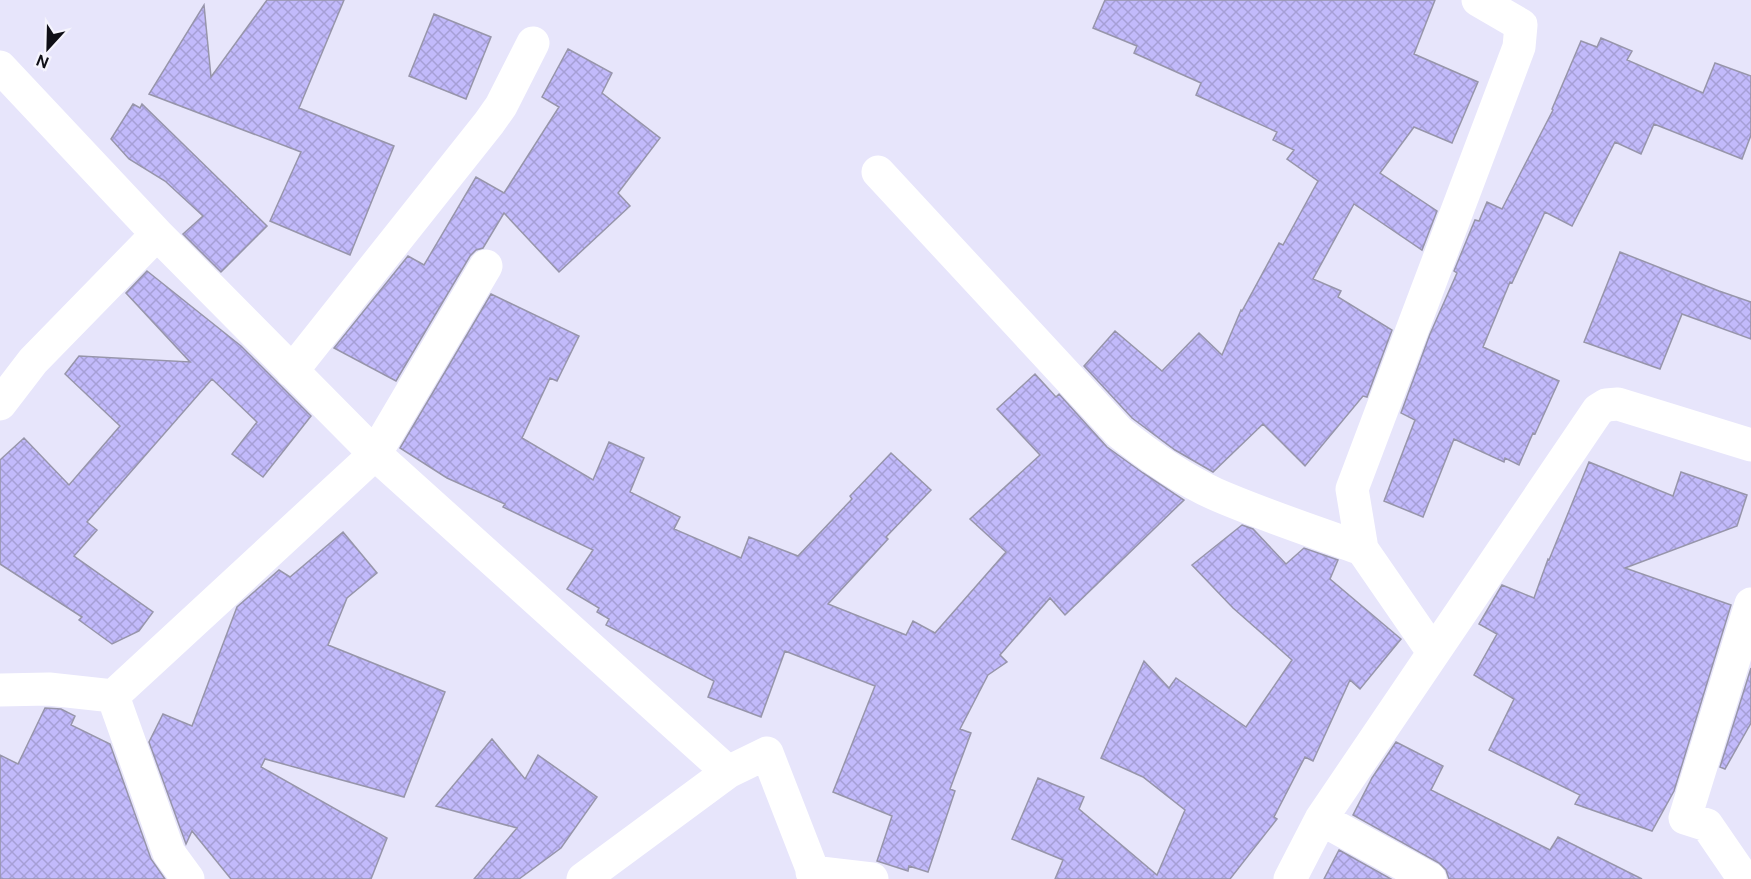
<svg xmlns="http://www.w3.org/2000/svg" width="1751" height="879" font-family="'DM Sans',sans-serif">
<defs>
<pattern id="building-cross-hatch" width="8" height="8" patternUnits="userSpaceOnUse" patternTransform="scale(1.5)"><rect width="8" height="8" fill="#c2bafb"/><path d="M0 0l8 8M0 8l8-8" fill="none" stroke="#a69fd6"/></pattern>
</defs>
<rect width="100%" height="100%" fill="#e7e5fb"/>
<path fill="url(#building-cross-hatch)" stroke="#9795aa" stroke-width="1.5" d="M267 0H344L299 108 394 146 350 255 270 221 301 152 149 94 204 5 211 77Z
M1105 0H1435L1414 54 1478 82 1452 143 1414 127 1380 173 1437 211 1422 250 1354 204 1313 279 1341 291 1338 297 1392 330 1367 397 1363 396 1305 466 1263 424 1213 472 1175 450 1132 418 1084 366 1115 331 1162 371 1199 333 1222 355 1241 310 1242 311 1279 243 1283 245 1318 181 1287 159 1294 150 1273 140 1277 132 1196 95 1201 83 1134 53 1137 46 1093 28Z
M434 14 491 37 466 99 409 76Z
M1601 38 1632 51 1627 60 1703 93 1715 63 1751 76V135L1742 159 1654 124 1641 154 1615 142 1572 226 1545 212 1512 283 1510 282 1483 347 1559 381 1535 434 1533 433 1519 465 1505 458 1504 462 1454 439 1423 517 1384 501 1415 420 1401 413 1430 334 1457 273 1454 271 1475 220 1479 221 1487 202 1502 209 1553 110 1552 109 1581 41 1597 47Z
M568 49 612 73 602 93 660 138 618 193 630 206 559 272 504 213 483 248 476 250 470 256 396 381 334 348 408 256 424 265 476 177 504 193 559 107 542 97Z
M133 104 140 108 142 104 267 226 221 272 183 234 203 216 165 181 129 159 111 139Z
M1620 252 1719 291 1751 302V339L1682 314 1660 369 1584 342Z
M147 271 241 346 311 416 263 477 232 454 257 422 212 379 87 522 97 530 74 556 153 612 139 631 112 644 79 620 82 617 0 564V460L24 438 69 485 120 426 65 374 79 356 190 362 126 293Z
M491 294 579 336 557 381 550 378 522 438 593 480 609 442 644 458 630 492 680 517 674 529 741 558 749 537 798 556 852 499 850 496 891 453 931 490 886 537 888 539 828 604 906 635 913 621 935 633 1006 552 970 519 1040 455 997 409 1035 374 1056 397 1059 394 1107 447 1143 473 1184 500 1065 615 1050 598 1000 655 1007 662 988 675 960 729 971 733 950 789 955 791 928 872 909 866 908 871 877 861 892 816 833 792 875 686 785 651 761 717 708 697 714 681 606 625 609 619 597 612 599 608 567 589 593 550 503 507 505 504 447 478 400 448Z
M1589 462 1673 496 1681 472 1747 495 1737 526 1625 568 1731 605 1674 791 1652 831 1575 804 1580 795 1489 750 1514 699 1474 675 1497 634 1479 624 1502 585 1534 598 1548 559 1549 560Z
M1242 525 1253 529 1286 564 1304 548 1338 560 1330 579 1401 639 1360 689 1350 680 1313 761 1305 757 1274 817 1277 819 1230 879H1055L1063 860 1012 839 1038 778 1084 797 1079 809 1157 875 1185 810 1143 777 1101 758 1144 661 1169 688 1176 678 1246 727 1292 660 1233 608 1192 565Z
M343 532 377 573 347 598 328 645 445 692 404 797 265 759 261 767 387 838 371 879H231L192 831 186 844 149 742 163 714 192 726 237 607 279 570 290 577Z
M1751 668V723L1725 769 1720 767Z
M45 708 61 709 75 716 71 725 110 744 151 859 165 879H0V755L18 764Z
M492 739 525 779 538 755 597 797 561 848 519 879H474L517 828 436 806Z
M1396 742 1443 766 1431 790 1550 850 1558 837 1642 879H1449L1446 870 1439 863 1353 815 1372 778Z
M1339 850 1391 879H1324Z"/>
<g fill="none" stroke-linecap="round" stroke-linejoin="round">
<path stroke="#fff" stroke-width="33" d="M0 67 157 234 375 454 728 772 767 753 816 879
M878 172 1119 432C1149 456 1180 478 1215 494 1263 515 1313 531 1362 549
M292 371 489 123 501 106 533 43
M0 404 33 361 157 234
M1433 652 1362 549 1352 489 1519 47 1521 25 1478 0
M0 690 49 689 113 696 375 454 486 266
M113 696 169 853 188 879
M1321 819 1430 879
M812 872 872 879
M583 879 728 772
M1290 879 1321 819 1598 410 1606 405 1618 404 1751 445
M1744 879 1707 825 1685 818 1751 604"/>
</g>
<g transform="translate(48 48) rotate(202)" stroke="#f5f4fd" stroke-width="4.5" paint-order="stroke">
<path d="M0-4.5L10 22L0 15L-10 22Z" fill="#0f0f16"/>
<text y="-9" font-size="16" font-weight="bold" text-anchor="middle" fill="#0f0f16">N</text>
</g>
</svg>
